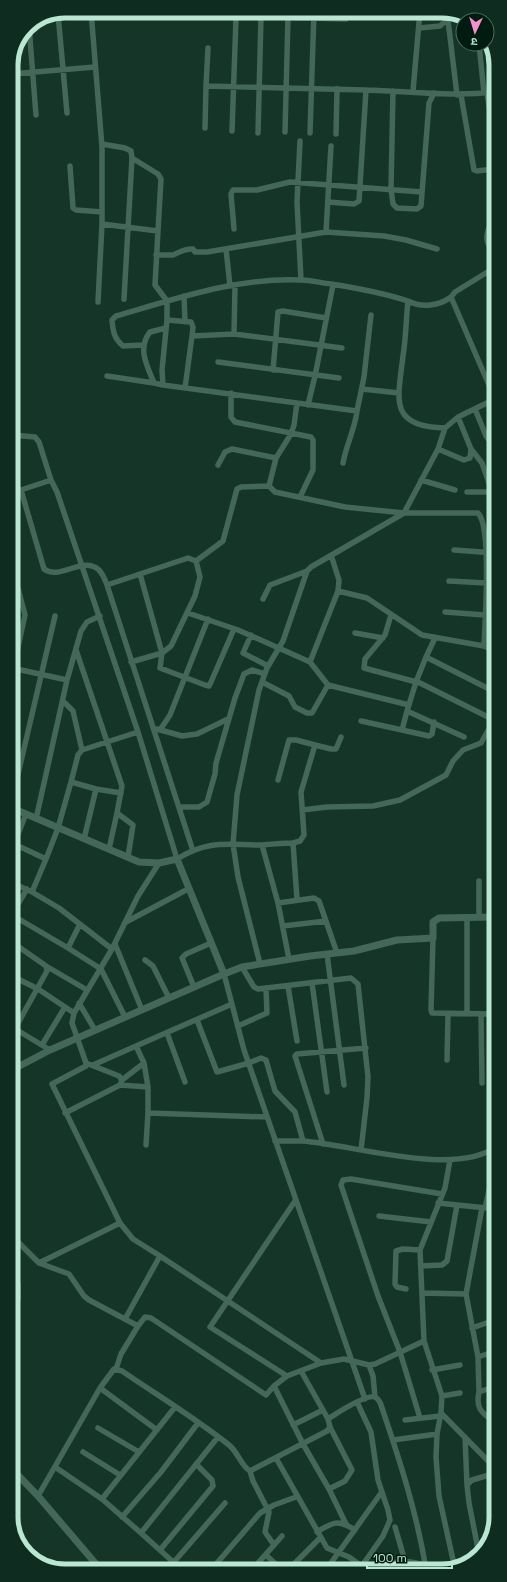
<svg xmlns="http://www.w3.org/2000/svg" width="507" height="1582" font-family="'Space Grotesk','Noto Sans Devanagari',sans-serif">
<rect width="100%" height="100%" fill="#163529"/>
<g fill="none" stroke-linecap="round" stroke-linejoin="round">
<path stroke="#436758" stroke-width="5.5" d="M91 11 102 147V224L98 302
M447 12 457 95
M58 14 67 113
M29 26 36 115
M419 28 440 26 448 19
M479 44 484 93
M11 74 95 67
M206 86 208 48
M393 91 391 189 393 204 397 208 417 209 421 206 429 103 434 93
M413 91 420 11
M487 93 494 137
M461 95 474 170 477 171 494 169
M205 128 206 86 366 90
M232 131 236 18 238 16 346 19
M285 132 288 17
M258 133 261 17
M310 133 314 11
M336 134 337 89
M300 141 297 202 301 280
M102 144 125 148 131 151 132 158 124 299
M132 158 158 174 161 179 158 231
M70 166 73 208 76 210 102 212
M328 202 354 204 359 201 366 90C409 91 452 97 494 92
M494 215C487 234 482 237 494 254
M102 224 158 231 155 285 167 301V320L162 370 163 385 357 411 364 377 371 315
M234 229 231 194 233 190H257L290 182 422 192
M326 232 331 146
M226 249 230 286
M156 255H173C181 252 184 248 193 249L195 252H207L326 232 384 236 406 240 437 249
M184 296 185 322
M451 297 455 292 494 268
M408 301C422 308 439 306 451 297L495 399
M167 320 191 322 193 327 192 336 234 334 342 348
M234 334 235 286
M143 345 123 346C114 338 113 332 112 320L116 316C175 299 238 277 301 280 311 280 321 283 331 284 357 288 383 293 408 301 406 319 406 338 403 356 398 399 388 427 445 428
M218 362 339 378
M273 370 278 312 283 311 326 318
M107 376 154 383
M163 385 154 383C147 366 137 348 150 332L166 328
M185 388 192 336
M362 389 399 393
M231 393V417L235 422 311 437 313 440V470L300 497
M308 405 315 376 333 285
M475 409 486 436 495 448
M12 435 35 437 39 442 51 480 12 493
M438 449 464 460 470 458 471 449 458 417
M471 449 482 463 490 486 495 490
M343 463C346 445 355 429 357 411
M218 465 225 452 232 449 276 458
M51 480 57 492 138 732 177 859C209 839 228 845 262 845 272 844 283 843 293 843
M421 480 455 490
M269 486 275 492 345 507 404 513H478C492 526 485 623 484 646
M269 486 276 458 291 434 294 425 297 403
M21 490 44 569C60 581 83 555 99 570 103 574 105 580 107 585L193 851
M467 492H488L492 489
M454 550 495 553
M331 555 339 580 338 591
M196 561 223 541 237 489 241 487 269 486
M12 568 15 577 12 579
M449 581 486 583
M107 585 188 558 196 561 200 577 195 596 171 646 162 653 160 668 205 685 209 686 211 682 234 629
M263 599 270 585 307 571
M445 612 485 615
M188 613 238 630 310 662 328 685 409 705
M355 633 383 638
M251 635 243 653 268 666
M435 638 426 657 495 692
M76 650 122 786 117 813 133 825 128 857
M426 657 416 682 407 711 464 737
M131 662 162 653 140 574
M310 662 338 591 367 598 422 635 484 646 495 651
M12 668 67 680 81 631 87 622 100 616
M12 675 25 615 15 577
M262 682 289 696 295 707 307 713H312L328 685
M63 701 73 711 82 750
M407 711 402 730 429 736 432 734 434 722
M361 721 402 730
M157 729 182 736 197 734 228 719
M160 730 170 715 208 619
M278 780 289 740H296L315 745
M96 789 71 782 78 755 82 750 138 732
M12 800 55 616
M179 807H199L207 802 215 774 216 763 235 698 244 674 252 670 265 674
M302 810 327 807 373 806 400 800 446 775 453 761 463 750 481 743 494 720 420 683 364 668 365 659 385 635 391 615
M36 819 67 680
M84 839 96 789 121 793
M12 843 46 859 58 828 71 782
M14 844 26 814
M262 845 278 903
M109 849 117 813
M46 859 32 892 59 908 112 949 138 896 159 863
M479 881V917
M12 883 30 891
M297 899 293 843 300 841 304 835 301 792 315 745 331 749H336L341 737
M12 914 27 889
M12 915 68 948 80 924
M126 922 188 889
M283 926 326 921
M433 938 431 1010 432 1013 495 1014
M12 941 19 947 46 966 47 971 12 1034
M115 944 142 1010
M68 948 101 969 125 1017
M327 954 344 1085
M289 959 278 903 314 898 319 901 337 953
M145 960 153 966 169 998
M260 964 238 877 233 844 237 795 259 690 267 668 283 641 307 571 311 567 404 513 438 449 445 428 458 417 495 399
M46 966 87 990
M242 967 254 987 258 989 351 978 358 984 368 1077 367 1098 361 1150
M224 974 244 1050 365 1399
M12 976 38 989 74 1013 112 949
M312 983 327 1092
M288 986 297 1041
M194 987 182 958 186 954 211 943
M79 1003 95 1030
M467 1014V917
M481 1014 482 1083
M197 1020 217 1072 249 1063 261 1058 266 1060 275 1091 295 1112 303 1141
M238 1026 267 1013 266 988
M12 1027 50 1050
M167 1033 185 1082
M42 1045 65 1007
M136 1046 232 1004
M447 1060 448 1014
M12 1061 20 1066
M144 1063 148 1087
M93 1065 136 1046 144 1063 122 1080
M120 1085 148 1087V1113L267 1117
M65 1113 120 1085 122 1080 119 1076 86 1063
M275 1141C285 1141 294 1141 303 1141 354 1145 453 1177 496 1147
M323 1144 295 1056 297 1054 366 1048
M146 1145 148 1113
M295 1201 210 1327 287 1376 321 1363
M438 1203 496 1209
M485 1208 492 1177 496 1147
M379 1216 431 1222
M120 1223 133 1239 160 1256 125 1319
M12 1236 39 1263 69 1274 84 1296 89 1300 138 1326 121 1354 116 1369
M160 1256 321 1363 344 1359 369 1365 375 1364 424 1341 420 1250 445 1188 450 1160
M39 1263 120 1223 52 1084 86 1066V1063L72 1023 74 1013
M421 1266 442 1265 447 1261 457 1205
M12 1273 18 1284V1299
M406 1289 397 1287 395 1284 396 1251 403 1249 420 1250
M423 1293 466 1294
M138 1326 145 1317 151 1318 266 1395 274 1386 287 1376
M472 1328 492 1321 496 1297
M424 1341 442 1396 460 1393
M478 1357 496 1351
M369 1365 373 1376 375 1397
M432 1370 460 1365
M301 1371 328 1419
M274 1386 303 1444 329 1489
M496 1386 479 1392C475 1410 483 1413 496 1424
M100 1388 157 1430
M479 1392 478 1357 466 1294 482 1208
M357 1402 371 1432 378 1480 388 1510 390 1520 383 1536 359 1570
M441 1413 442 1396
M420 1418 400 1352 378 1296 341 1185 343 1180 351 1179 442 1194
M405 1420 440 1416
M293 1425 323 1410
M330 1427 352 1470 345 1481 329 1489 346 1524
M98 1428 139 1452
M437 1434 436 1457 439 1496 455 1569
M465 1437 467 1485
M393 1440 437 1434 441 1413 496 1469
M83 1452 120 1475
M276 1458 327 1548 349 1557 367 1570
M55 1467 102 1499 175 1407
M250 1471 253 1481 269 1512 265 1532 274 1545
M492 1475 496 1495
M38 1496 100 1388 114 1369 122 1371C157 1395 195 1418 229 1445 238 1452 241 1466 250 1471L327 1431 330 1427 328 1419 331 1417C339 1412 366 1394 375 1397 379 1399 381 1404 382 1408 400 1461 417 1514 426 1569
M102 1499 141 1533 218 1437
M122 1517 161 1472 198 1423
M395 1527 405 1561
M317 1532C333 1522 338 1519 355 1530
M141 1533 182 1570
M160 1550 213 1486 212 1480 196 1464
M479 1554 469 1503 467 1485 472 1480 496 1473
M266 1555 282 1570
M388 1569C398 1555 411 1563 426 1565
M167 1570 225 1503
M211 1570 260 1513 274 1505 296 1497
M252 1570 282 1536
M288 1570 320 1538
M326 1570 381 1493"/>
<path stroke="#436758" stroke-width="7" d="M12 808 139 862 159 863 177 859 224 974 50 1050 12 1070
M224 974 242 967 310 956 354 951 397 940 433 938V922L439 918 495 917
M13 1470 38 1496 102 1571"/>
</g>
<path d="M0 0H507V1582H0ZM65 18H442A47 47 0 0 1 489 65V1517A47 47 0 0 1 442 1564H65A47 47 0 0 1 18 1517V65A47 47 0 0 1 65 18Z" fill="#0f2c21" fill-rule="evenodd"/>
<path fill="none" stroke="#bae7d3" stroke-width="5" d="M65 18H442A47 47 0 0 1 489 65V1517A47 47 0 0 1 442 1564H65A47 47 0 0 1 18 1517V65A47 47 0 0 1 65 18Z"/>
<g transform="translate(475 32) rotate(184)"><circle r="19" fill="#001c11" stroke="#4a6d5f"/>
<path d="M0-3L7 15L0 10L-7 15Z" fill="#f890cb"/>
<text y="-6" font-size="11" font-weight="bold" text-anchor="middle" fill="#bae7d3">उ</text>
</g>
<path d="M367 1562v6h85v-6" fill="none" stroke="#bae7d3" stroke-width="2"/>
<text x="373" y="1562" font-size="12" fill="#bae7d3" stroke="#001c11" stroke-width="3" paint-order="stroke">100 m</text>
</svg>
